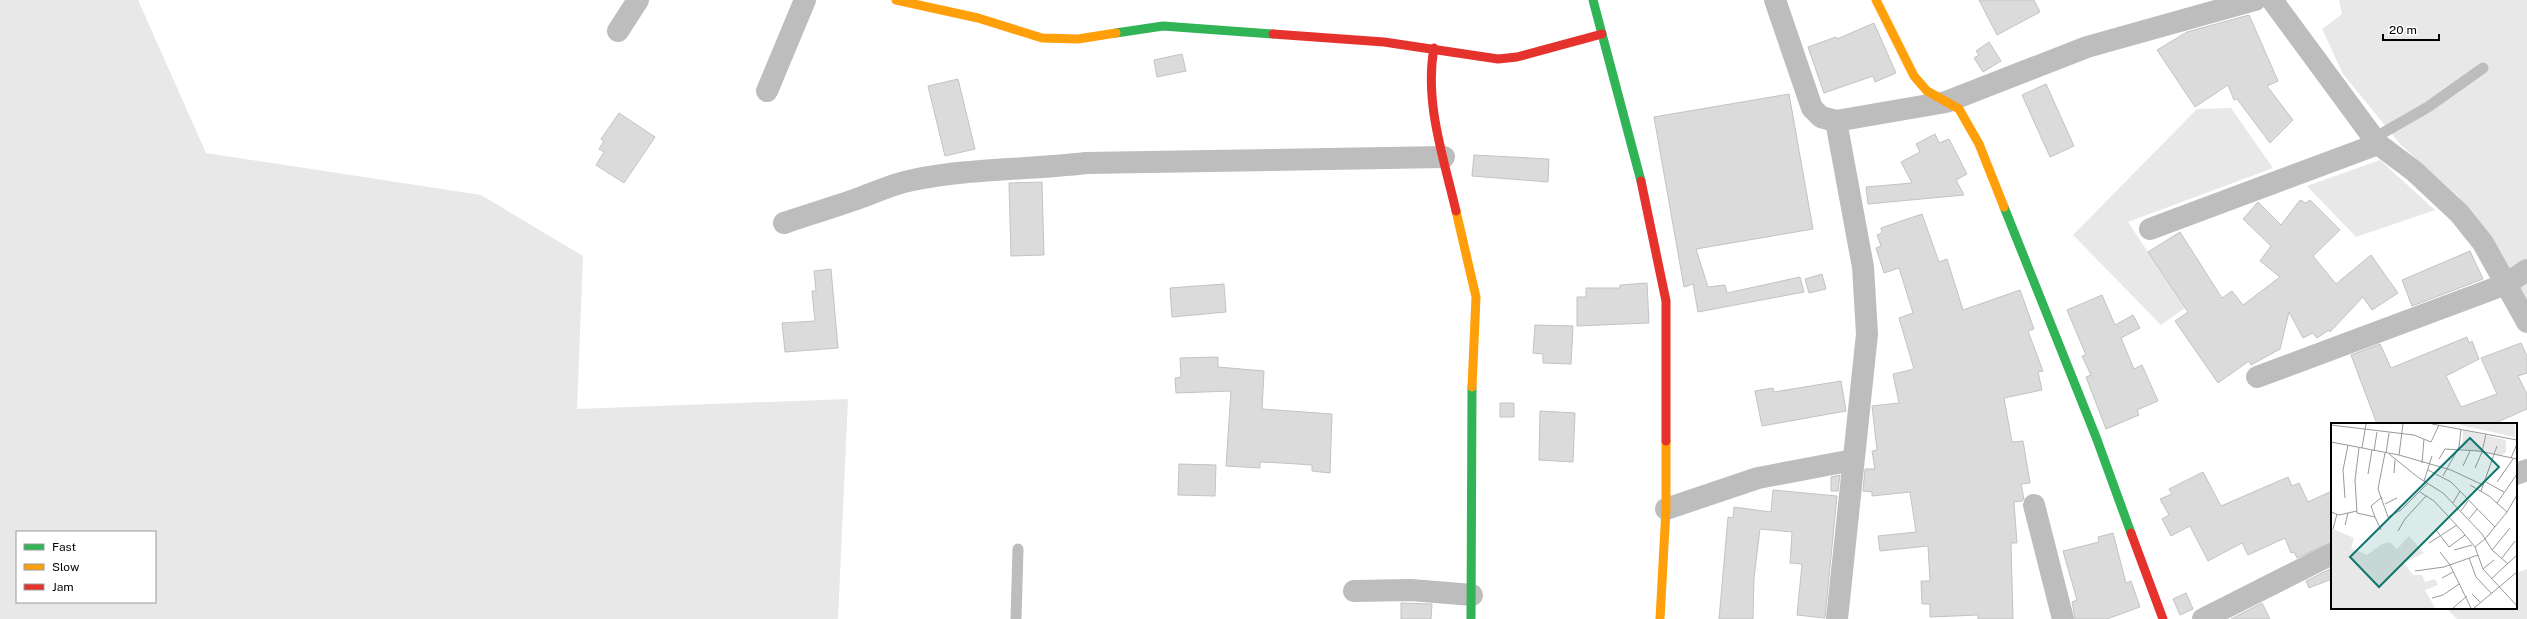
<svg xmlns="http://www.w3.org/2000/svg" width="2527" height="619" font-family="'Public Sans',sans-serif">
<rect width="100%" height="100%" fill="#fff"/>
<path fill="#e8e8e8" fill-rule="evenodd" d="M0 0H138L206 153 481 195 583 256 577 409 848 399 838 619H0ZM17 532H155V602H17Z
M2339 0H2527V310L2459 197 2401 145 2343 74 2322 29 2342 14Z
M2231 108 2273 168 2128 222 2185 308 2161 325 2073 235 2197 109Z
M2380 160 2435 210 2356 237 2307 186Z
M2527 569V619H2457L2446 608H2516V573Z"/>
<path fill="#dbdbdb" stroke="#c3c3c3" d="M1979 0H2034L2040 12 1997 35Z
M2249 15 2278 81 2267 86 2293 120 2270 143 2237 99 2234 100 2228 85 2195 107 2157 50 2187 32Z
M1874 23 1896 73 1875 82 1873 76 1824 93 1808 47 1836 37 1837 39Z
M1989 42 2001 61 1983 72 1974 58 1979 55 1976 51Z
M1182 54 1186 71 1157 77 1154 60Z
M958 79 975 149 945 156 928 86Z
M2046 84 2074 146 2050 157 2022 95Z
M1789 94 1813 229 1696 249 1708 287 1725 285 1727 293 1800 277 1804 292 1698 312 1693 284 1684 287 1654 117Z
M619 113 655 137 624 183 596 165 604 152 599 149 604 141 601 139Z
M1935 134 1939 143 1949 139 1967 174 1956 180 1964 195 1868 204 1866 187 1912 183 1901 162 1920 152 1916 144Z
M1474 155 1549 159 1548 182 1472 176Z
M1042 182 1044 255 1011 256 1009 183Z
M2300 200 2306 203 2310 200 2340 230 2313 256 2336 284 2371 255 2398 293 2372 310 2363 297 2330 332 2329 330 2317 338 2313 333 2303 338 2289 312 2280 349 2251 365 2249 361 2218 383 2175 321 2188 312 2148 252 2180 232 2222 298 2232 291 2243 305 2280 277 2260 261 2271 246 2243 219 2258 202 2281 225Z
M1922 214 1939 262 1947 259 1963 310 2020 290 2034 329 2028 331 2043 371 2038 372 2042 390 2004 398 2012 442 2023 441 2030 483 2021 484 2024 499 2022 501 2014 502 2017 543H2011L2013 619H1978V615L1930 617V604H1922L1921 581H1930L1928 546 1880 551 1878 536 1916 532 1910 492 1872 496V492L1863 491 1865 469H1875L1872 451 1877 450 1872 406 1899 403 1893 374 1914 369 1899 318 1913 313 1899 268 1884 273 1876 248 1881 246 1877 235 1882 233 1881 228Z
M2470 251 2483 279 2412 306 2402 280Z
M831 269 838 348 785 352 782 323 815 321 812 291H816L814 271Z
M1822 274 1826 289 1809 293 1805 279Z
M1647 283 1649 323 1577 326V297H1586V288H1620V285Z
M1224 284 1226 312 1172 317 1170 288Z
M2102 295 2115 325 2133 315 2140 328 2121 338 2134 369 2142 365 2158 401 2137 410 2139 415 2106 429 2086 377 2091 375 2082 356 2086 355 2067 310Z
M1535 325 1573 326 1571 364 1543 363V354L1533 353Z
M2467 337 2469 343 2472 341 2479 359 2446 376 2461 407 2497 394 2481 358 2521 343 2527 356V373L2518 376 2527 394V409L2493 424H2377L2351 355 2380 344 2391 368Z
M1218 357V367L1264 371 1262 409 1332 414 1330 473 1312 471V465L1282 463 1260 462V468L1226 466 1231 391 1176 393 1175 378 1181 377 1180 358Z
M1841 381 1846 411 1762 426 1755 391 1773 388 1774 392Z
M1500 403H1514V417H1500Z
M1540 411 1575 413 1573 462 1539 460Z
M1179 464 1216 465 1215 496 1178 495Z
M2203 472 2221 506 2288 477 2292 486 2299 483 2308 502 2332 491V542L2297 558 2294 552 2291 553 2285 538 2248 555 2242 543 2208 561 2190 526 2171 536 2162 519 2169 515 2160 499 2172 494 2169 489Z
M1840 475 1838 491H1831V477Z
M1773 490 1837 496 1825 618 1797 615 1802 564 1790 563 1792 532 1760 529 1754 578 1753 619H1719L1728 517 1733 518 1734 507 1771 512Z
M2113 533 2126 583 2131 581 2140 607 2107 619H2075L2072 602 2077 600 2063 551 2099 542 2098 537Z
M2332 568V579L2309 588 2306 581Z
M2186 593 2193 609 2180 615 2173 599Z
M1401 603 1432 604 1431 619H1401Z
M2262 603 2270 619H2231Z"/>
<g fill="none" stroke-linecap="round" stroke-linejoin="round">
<path stroke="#bdbdbd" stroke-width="11" d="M2374 138 2428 107 2483 68
M1016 619 1018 549"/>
<path stroke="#bdbdbd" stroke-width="22" d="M1775 0 1812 108 1821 117 1836 121 1946 102 2087 47 2255 0
M2272 0 2378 144 2414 171 2459 213 2483 243 2527 322
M618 31 638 0
M767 91 805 0
M1836 121 1863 267 1867 334 1837 619
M784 223C810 214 838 206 865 196 881 190 896 183 913 180 970 168 1028 170 1086 163L1444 157
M2150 229 2378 144
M2257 377 2506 284 2527 270
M2516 474 2527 470
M2034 505 2063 619
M1666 509 1758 478 1853 460
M1354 591 1411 590 1472 595
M2203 619 2332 554"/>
<path stroke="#30b455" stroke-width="9" d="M1593 0 1641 181
M1116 33 1163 26 1273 34
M2004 207 2096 437 2131 533
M1471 619 1472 387"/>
<path stroke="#ff9f0a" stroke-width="9" d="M896 0 978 18 1042 38 1078 39 1116 33
M1876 0 1914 76 1927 91 1959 109 1979 144 2004 207
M1456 211 1476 297 1472 387
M1660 619 1666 509V441"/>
<path stroke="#e5322d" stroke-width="9" d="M1273 34 1384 42 1498 59 1517 57 1602 34
M1434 48C1424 102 1444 159 1456 211
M1641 181 1666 301V441
M2131 533 2163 619"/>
</g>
<g transform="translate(2331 423)">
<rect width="186" height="186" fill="#fff"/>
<path d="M129 1H184V14L129 2ZM132 7 175 17V29L170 33 131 26ZM0 105 23 115 20 125 36 132 51 121 59 119 66 126 78 113 93 130 73 140 82 152H91L94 159 104 156 107 162 94 167 104 185H0Z" fill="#e8e8e8"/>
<path fill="none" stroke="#999" stroke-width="1" d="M101 1 186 17M0 2 83 12 100 19 108 2M0 19 68 32 120 47 152 62M28 25 24 57 26 90 44 94 50 107M31 25 35 1M43 28 46 9M54 30 47 66 57 94 70 87 97 60M55 30 58 10M58 31 88 55 112 70 151 111 161 127 177 141M68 32 72 1M180 35 186 21M108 36 114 26 148 28 186 36M91 40 93 16M132 43 139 28M144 45 151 29 155 11M97 47 120 59 164 104M63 50 64 37M37 51 41 27M112 53 128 24 130 6M93 58 101 33M153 58 173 69M166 59 182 36M139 62 158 73 176 89M150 68 166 23M89 69 103 78 130 107 144 124 152 146 186 183M14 75 12 47 17 22M122 80 129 68M166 80 186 51M54 81 66 75M130 88 137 78M0 89 8 92 26 88M44 94 40 83 51 74M138 96 146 86M14 102 17 90M2 106 6 91M105 107 118 124 134 112M67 108 74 96 95 73M98 120 126 102M144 124 154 116 176 89 186 72M123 127 141 122M161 127 179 105M109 129 119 142 140 185M138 135 145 154 161 171M171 135 184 118M152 146 163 137M84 148 113 144 147 132M111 155 122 149M160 156 186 132M141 171 150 180M101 175 112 172 128 161M122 185 136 173M143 185 186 149"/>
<path fill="#0f766e" fill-opacity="0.15" stroke="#0f766e" stroke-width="2" d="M139 15 168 44 48 164 19 134Z"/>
<rect width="186" height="186" fill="none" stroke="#000" stroke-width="2"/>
</g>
<rect x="16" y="531" width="140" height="72" fill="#ffffff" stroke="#999999"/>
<rect x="24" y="544" width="20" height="6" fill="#30b455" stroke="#999999"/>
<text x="52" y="551" font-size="12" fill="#000000">Fast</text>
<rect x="24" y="564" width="20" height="6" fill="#ff9f0a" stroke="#999999"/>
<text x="52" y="571" font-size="12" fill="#000000">Slow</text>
<rect x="24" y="584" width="20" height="6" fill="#e5322d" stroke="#999999"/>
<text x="52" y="591" font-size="12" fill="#000000">Jam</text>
<path d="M2383 34v6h56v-6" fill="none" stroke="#000000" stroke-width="2"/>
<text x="2389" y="34" font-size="12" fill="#000000" stroke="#ffffff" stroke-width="3" paint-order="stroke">20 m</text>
</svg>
